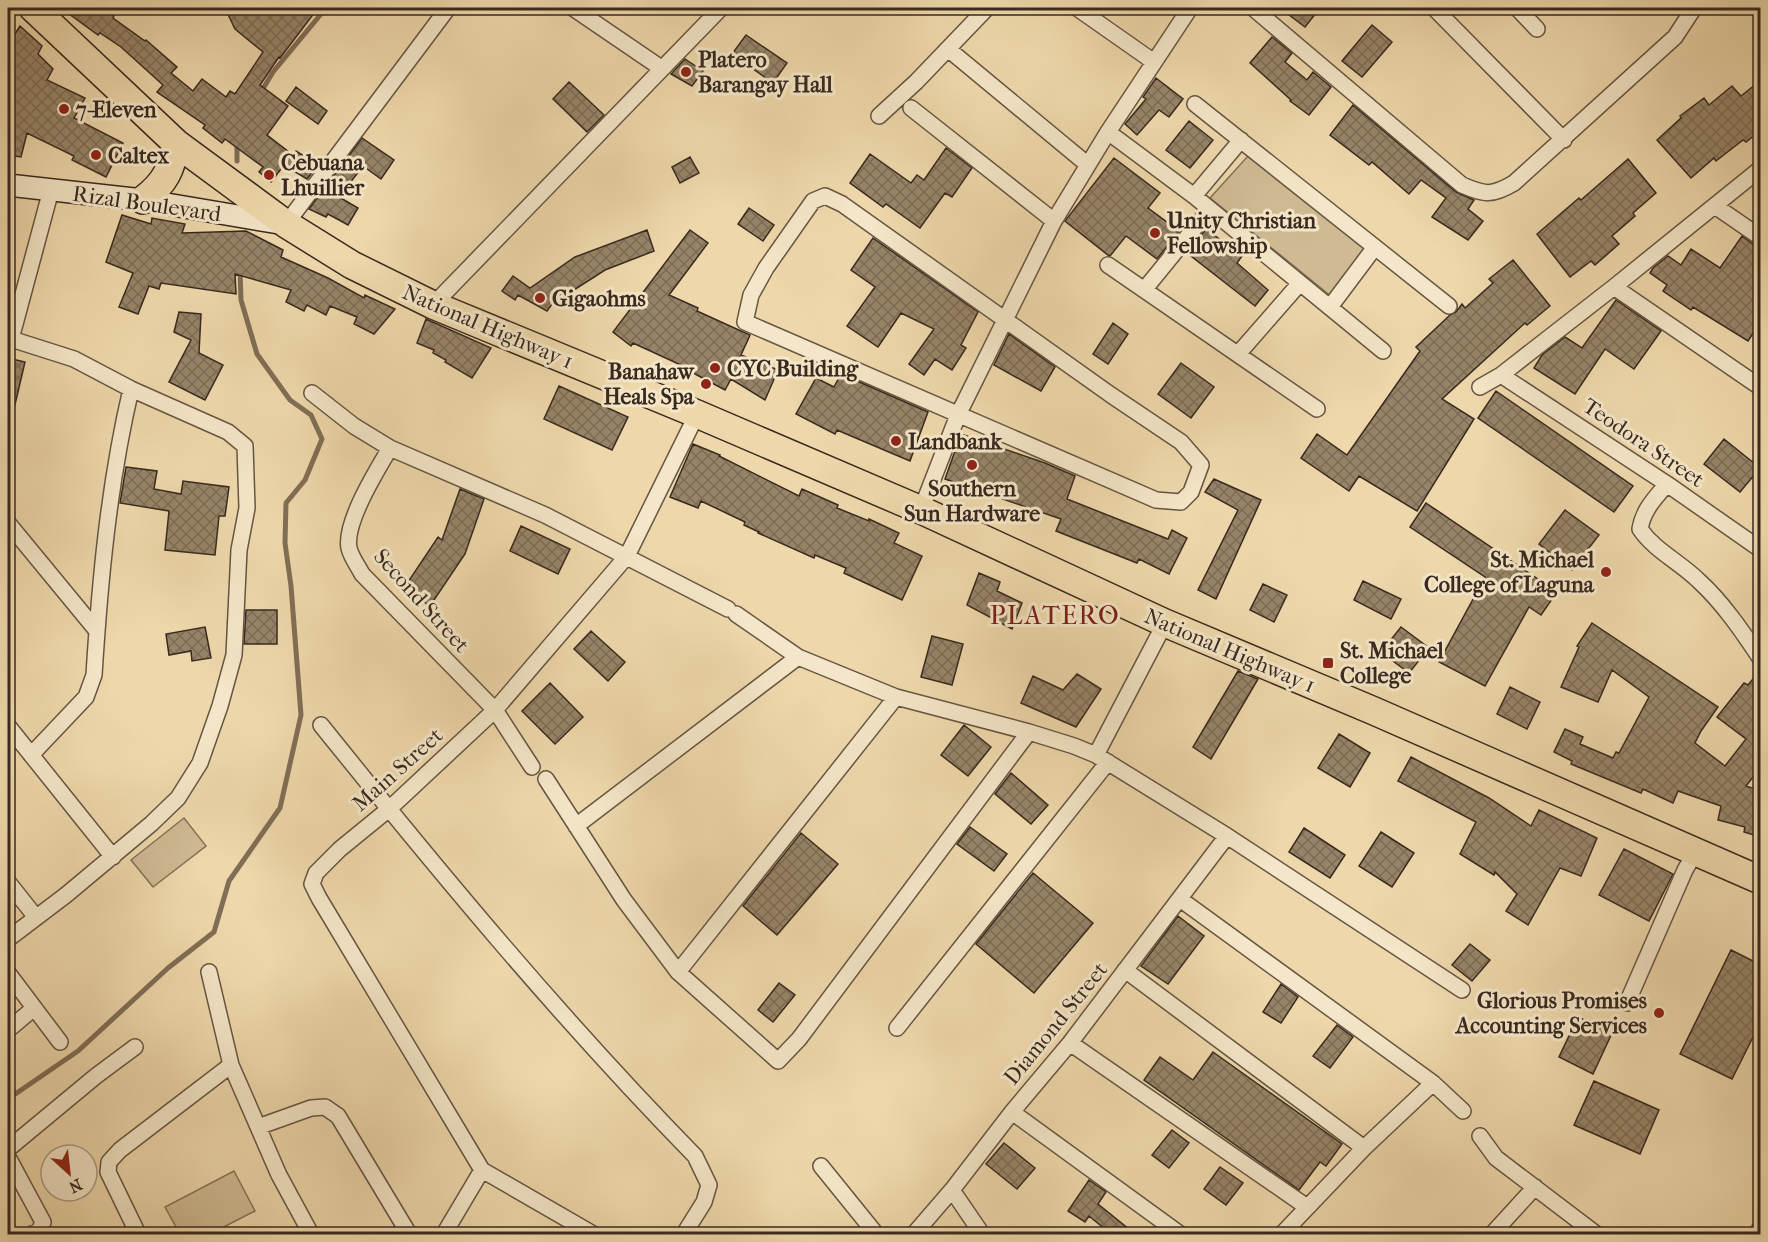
<svg xmlns="http://www.w3.org/2000/svg" width="1768" height="1242" font-family="'IM FELL French Canon',serif">
<defs>
<pattern id="building-cross-hatch" width="8" height="8" patternUnits="userSpaceOnUse" patternTransform="scale(1.5)"><rect width="8" height="8" fill="#978468"/><path d="M0 0l8 8M0 8l8-8" fill="none" stroke="#7c6c55"/></pattern>
</defs>
<rect width="100%" height="100%" fill="#eed8ab"/>
<filter id="stains"><feTurbulence type="fractalNoise" baseFrequency=".00333" numOctaves="4"/><feColorMatrix values="0 0 0 0 .2 0 0 0 0 .09 0 0 0 0 .02 0 0 0 .5 -.17"/></filter>
<radialGradient id="worn" r=".72"><stop offset=".6" stop-color="#630" stop-opacity="0"/><stop offset="1" stop-color="#630" stop-opacity=".3"/></radialGradient>
<path fill="#cfba93" stroke="#847259" stroke-width="1.5" d="M1248 156 1370 251 1332 297 1210 198Z
M184 818 206 846 153 887 131 860Z
M234 1171 255 1211 210 1234H180L165 1207Z"/>
<g fill="none" stroke-linecap="round" stroke-linejoin="round">
<path stroke="#806e56" stroke-width="5" d="M261 92 273 72 326 8
M237 142V161
M8 1099 78 1051 168 968 214 932 229 881 280 808 301 715 291 586 285 543 286 503 305 480 322 439 311 415 290 400 257 354 241 300 240 270"/>
</g>
<path fill="url(#building-cross-hatch)" stroke="#38291f" stroke-width="1.5" d="M61 8H104L114 16 113 18 145 41 146 40 177 67 171 73 193 91 202 79 226 97 230 91 235 94 263 52 235 29 225 8H318L280 58 279 57 260 85 288 106 267 135 293 155 296 151 318 165 307 179 284 165 271 182 259 172 263 167 225 139 222 143 203 128 205 125 157 92 163 85 121 47 100 33 98 35Z
M1280 8H1320L1305 27Z
M1372 25 1392 42 1362 77 1342 61Z
M20 26 42 46 38 54 53 69 47 80 85 98 74 118 123 143 106 177 72 160 74 156 27 133 21 157 8 155V45Z
M746 35 787 63 773 83 732 54Z
M1272 37 1292 53 1285 62 1307 80 1313 72 1331 87 1309 115 1290 101 1291 100 1250 63Z
M685 59 703 71 692 86 671 74Z
M1156 78 1183 99 1169 117 1159 110 1137 135 1125 124 1146 99 1143 97Z
M1761 80V130L1746 142 1743 140 1716 161 1714 158 1691 178 1657 140 1681 118 1680 116 1704 98 1709 105 1732 86 1741 96Z
M569 82 604 115 587 132 553 99Z
M296 87 327 111 318 124 286 101Z
M1353 105 1456 192 1474 200 1468 209 1483 221 1468 240 1432 217 1446 198 1421 180 1409 194 1372 162 1369 165 1330 135Z
M1189 121 1213 140 1190 168 1166 150Z
M362 138 394 160 381 179 363 166 339 197 358 208 348 225 328 214 326 217 309 209Z
M946 148 972 168 952 197 945 193 920 228 886 204 883 207 850 183 870 154 911 183 917 175 924 180Z
M690 157 699 173 680 183 672 167Z
M1114 158 1160 193 1148 208 1179 231 1157 259 1126 236 1110 256 1108 255 1065 221Z
M1628 159 1656 193 1633 213 1635 216 1612 236 1619 244 1595 265 1591 261 1570 277 1537 234 1579 198 1581 200Z
M749 208 774 225 763 241 738 224Z
M122 215 151 224 152 218 185 224 182 233 246 231 283 250 281 257 328 278 364 298 365 295 395 309 374 334 354 324 357 317 330 306 326 315 307 305 304 311 286 302 291 290 235 274 236 294 161 283 159 289 149 286 138 314 119 307 133 273 106 262Z
M1206 229 1242 256 1237 263 1268 290 1255 306 1187 253Z
M647 230 654 251 605 270 552 304 547 311 518 295 515 300 502 291 513 276 530 288 575 257Z
M690 230 708 243 669 295 698 308 697 311 750 335 741 355 778 370 765 400 731 379 725 390 693 373 694 371 633 343 631 346 613 332Z
M1742 236 1754 245 1761 247V321L1748 341 1693 307 1691 310 1663 291 1667 285 1650 273 1653 268 1668 256 1681 265 1691 249 1720 268Z
M873 238 978 312 961 345 966 348 952 370 935 359 924 375 909 364 934 329 901 313 878 347 847 326 875 287 851 270Z
M1513 260 1550 306 1527 325 1525 323 1442 399 1474 419 1417 511 1359 476 1349 491 1301 458 1317 434 1347 455 1420 351 1416 347 1450 315 1456 312 1462 304 1465 308 1493 283 1489 279Z
M1616 300 1661 331 1634 369 1605 349 1575 394 1534 368 1542 355 1565 337 1582 348Z
M179 312 201 314 199 353 223 365 205 400 169 382 191 340 174 332Z
M426 319 491 348 472 378 445 362 446 360 433 353 434 350 417 343Z
M1113 323 1128 334 1108 364 1093 354Z
M1009 334 1055 367 1041 391 994 365Z
M8 358 25 362 13 413 8 412Z
M1181 363 1214 387 1191 418 1158 394Z
M841 374 928 412 910 461 837 430 835 434 796 414 816 378 834 387Z
M559 386 628 417 612 450 544 419Z
M1496 391 1633 486 1614 512 1478 418Z
M961 434 1045 463 1075 476 1067 499 1168 539 1172 530 1187 538 1169 574 1139 559 1137 563 1056 531 1061 519 945 479Z
M1724 439 1760 468 1740 492 1704 464Z
M693 444 720 455 719 456 799 496 802 489 838 505 837 508 869 521V519L899 533 894 543 922 556 902 600 844 573 846 568 815 555 814 558 758 533 759 532 744 525 745 522 701 501 698 508 670 497Z
M126 467 157 471 154 489 181 494 183 481 229 487 225 516H219L215 555 165 550 169 511 120 503Z
M1214 479 1261 500 1216 599 1198 590 1238 510 1205 492Z
M460 489 484 499 465 554 430 606 404 588 438 537 442 540Z
M1426 503 1557 592 1541 615 1529 607 1485 686 1439 662 1485 577 1410 527Z
M1565 510 1599 535 1572 570 1539 544Z
M521 526 570 549 558 574 510 551Z
M979 573 1000 582 997 591 1022 603 1012 629 967 605Z
M1363 581 1401 599 1391 619 1354 600Z
M1263 584 1287 595 1274 622 1250 610Z
M246 610H277V644H244Z
M1592 623 1718 707 1701 731 1695 743 1725 766 1746 739 1717 717 1744 683 1748 685 1761 669V767L1746 786 1761 791V837L1744 832 1745 827 1718 820 1721 806 1678 791 1673 803 1643 789 1641 793 1571 764 1572 761 1554 752 1565 729 1583 737 1580 744 1613 758 1616 752 1619 753 1649 697 1612 670 1598 702 1561 687 1579 647 1577 646Z
M205 627 211 658 192 661 191 651 169 655 166 634Z
M1401 627 1429 648 1409 673 1381 652Z
M591 631 625 662 608 681 574 649Z
M932 636 963 644 952 685 921 677Z
M1238 671 1258 679 1211 759 1193 747Z
M1077 674 1101 689 1076 727 1021 703 1033 676 1063 690Z
M550 683 583 717 555 744 522 711Z
M1510 687 1540 702 1527 729 1497 714Z
M964 725 991 747 968 776 941 755Z
M1339 734 1370 753 1350 787 1318 768Z
M1411 757 1489 798 1531 826 1539 810 1597 838 1581 876 1560 868 1528 925 1506 911 1517 894 1495 872 1494 875 1460 854 1476 822 1398 781Z
M1011 773 1048 805 1031 824 995 794Z
M970 827 1007 854 994 871 957 844Z
M1304 828 1345 855 1330 878 1289 852Z
M1381 832 1414 853 1392 887 1359 866Z
M801 833 838 864 777 935 743 906Z
M1624 849 1673 874 1649 921 1599 895Z
M1033 873 1093 923 1034 993 976 944Z
M1178 916 1204 936 1168 984 1141 966Z
M1470 944 1490 960 1472 981 1452 965Z
M1731 950 1761 965V1021L1732 1079 1680 1054Z
M779 983 795 995 773 1022 758 1010Z
M1281 984 1298 997 1281 1023 1263 1012Z
M1578 1017 1612 1033 1593 1074 1559 1057Z
M1337 1025 1353 1037 1330 1068 1313 1056Z
M1213 1052 1342 1144 1326 1166 1320 1162 1299 1190 1144 1080 1160 1057 1193 1080Z
M1594 1081 1659 1110 1640 1154 1574 1125Z
M1172 1130 1189 1143 1169 1168 1152 1155Z
M1004 1143 1035 1168 1017 1189 986 1164Z
M1220 1167 1243 1183 1226 1205 1204 1189Z
M1089 1180 1106 1192 1098 1204 1135 1234H1111L1089 1216 1085 1222 1068 1211Z"/>
<g fill="none" stroke-linecap="round" stroke-linejoin="round">
<g stroke="#665542" stroke-width="18">
<path id="street" d="M573 8 661 68
M1077 8 1154 62
M1253 8 1462 185C1485 195 1492 196 1514 183L1675 37 1694 8
M1434 8 1564 140
M1517 8 1537 29
M948 49 1088 165
M1195 104 1449 306
M911 108 1054 221
M879 116 916 82 987 8
M1108 132 1194 196 1383 351
M825 196 842 204 1111 395 1181 442 1201 465 1191 492 1181 502 1156 500 745 322 751 295 766 268 813 201Z
M1194 196 1241 140
M1715 206 1760 237
M286 224 448 8
M1108 265 1317 409
M1614 287 1760 387
M1144 290 1210 209
M433 305 721 8
M1330 307 1375 247
M8 338 74 359 131 389 228 432 245 446 247 508 239 550 234 655 220 706 200 763 178 798 151 824 66 895 8 939
M11 339 51 190
M1238 354 1300 283
M1501 375 1667 484 1760 549
M1480 387 1501 375 1614 287 1760 169
M312 393 354 426 390 448 545 515 728 609
M390 448C377 470 344 523 349 548 351 557 358 566 362 574L495 710 532 767
M1667 484C1655 498 1643 510 1640 529 1655 551 1680 562 1699 581 1723 603 1742 631 1760 658
M921 510 958 415 1054 221 1108 132 1190 8
M8 523 97 631
M736 614 798 657 896 697 1029 732 1074 746 1096 755 1227 836 1462 990
M321 725C440 873 562 1020 695 1156L709 1185 704 1202 684 1234
M8 726 113 857
M31 755 86 697 94 675C100 579 109 483 131 389
M1096 755 1165 623
M546 779 624 900 678 972 778 1061 799 1039 1029 732
M576 826 798 657
M8 882 35 916
M1180 899 1433 1083 1463 1111
M1125 970 1364 1148
M209 972 231 1065 279 1175 311 1234
M678 972 896 697
M8 973 60 1042
M1627 1003 1685 870 1695 853
M897 1028 1108 762
M8 1030 34 1008
M1070 1043 1307 1207
M1012 1112 1180 1234
M258 1127 311 1108 325 1107 338 1116 409 1234
M1480 1136 1496 1158 1596 1234
M8 1149 96 1076 135 1047
M8 1157 43 1222 39 1231 32 1234
M821 1166 876 1234
M952 1190 982 1234
M138 1234 108 1172 109 1162 120 1150 231 1065
M444 1234 482 1170
M593 1234 482 1170 319 898 312 884 316 873 340 849 389 809 495 710 627 556 697 414
M914 1234 952 1190 1012 1112 1070 1043 1227 836
M1282 1234 1364 1148 1433 1083
M1492 1234 1535 1187
M1760 1234V1228"/>
</g>
<g stroke="#38291f" stroke-width="24">
<path id="secondary" d="M8 185 143 200 285 224"/>
</g>
<g stroke="#38291f" stroke-width="30">
<path id="highway" d="M33 8 176 143 286 224 352 265 433 305 697 414 921 510 1165 623 1374 711 1760 880
M143 200C166 182 171 170 176 143"/>
</g>
<use href="#street" stroke="#f4e6c8" stroke-width="15"/>
<use href="#secondary" stroke="#f4e6c8" stroke-width="21"/>
<use href="#highway" stroke="#eed8ab" stroke-width="27"/>
</g>
<g fill="#8f2418" stroke="#f4e6c8" stroke-width="2">
<circle cx="686" cy="72" r="6"/>
<circle cx="64" cy="109" r="6"/>
<circle cx="96" cy="155" r="6"/>
<circle cx="269" cy="175" r="6"/>
<circle cx="1155" cy="233" r="6"/>
<circle cx="540" cy="298" r="6"/>
<circle cx="715" cy="368" r="6"/>
<circle cx="706" cy="384" r="6"/>
<circle cx="896" cy="441" r="6"/>
<circle cx="972" cy="465" r="6"/>
<circle cx="1606" cy="572" r="6"/>
<rect x="1322" y="657" width="12" height="12" rx="3"/>
<circle cx="1659" cy="1013" r="6"/>
</g>
<g text-anchor="middle" stroke-width="6" stroke-linejoin="round" paint-order="stroke">
<g font-size="22" font-weight="bold" fill="#38291f" stroke="#f4e6c8" text-anchor="start">
<text x="698" y="67">Platero<tspan x="698" dy="25">Barangay Hall</tspan></text>
<text x="76" y="117">7-Eleven</text>
<text x="108" y="163">Caltex</text>
<text x="281" y="170">Cebuana<tspan x="281" dy="25">Lhuillier</tspan></text>
<text x="1167" y="228">Unity Christian<tspan x="1167" dy="25">Fellowship</tspan></text>
<text x="552" y="306">Gigaohms</text>
<text x="727" y="376">CYC Building</text>
<text x="694" y="379" text-anchor="end">Banahaw<tspan x="694" dy="25">Heals Spa</tspan></text>
<text x="908" y="449">Landbank</text>
<text x="972" y="496" text-anchor="middle">Southern<tspan x="972" dy="25">Sun Hardware</tspan></text>
<text x="1594" y="567" text-anchor="end">St. Michael<tspan x="1594" dy="25">College of Laguna</tspan></text>
<text x="1340" y="658">St. Michael<tspan x="1340" dy="25">College</tspan></text>
<text x="1647" y="1008" text-anchor="end">Glorious Promises<tspan x="1647" dy="25">Accounting Services</tspan></text>
</g>
<g font-size="22" fill="#38291f" stroke="#f4e6c8">
<text transform="translate(147 203) rotate(8)" y="8">Rizal Boulevard</text>
<text transform="translate(488 326) rotate(23)" y="8">National Highway 1</text>
<text transform="translate(1644 442) rotate(34)" y="8">Teodora Street</text>
<text transform="translate(422 600) rotate(48)" y="8">Second Street</text>
<text transform="translate(1230 650) rotate(23)" y="8">National Highway 1</text>
<text transform="translate(397 769) rotate(-42)" y="8">Main Street</text>
<text transform="translate(1055 1023) rotate(-51)" y="8">Diamond Street</text>
</g>
<g font-size="26" letter-spacing="1.5" fill="#7a1f14" stroke="#f4e6c8">
<text x="1055" y="624">PLATERO</text>
</g>
</g>
<rect width="1768" height="1242" fill="none" stroke="#eed8ab" stroke-width="30"/>
<rect x="9" y="9" width="1750" height="1224" fill="none" stroke="#38291f" stroke-width="3"/>
<rect x="15" y="15" width="1738" height="1212" fill="none" stroke="#38291f" stroke-width="1.5"/>
<g transform="translate(69 1173) rotate(153)"><circle r="28" fill="#f4e6c8" stroke="#a99a84" stroke-width="1.5"/>
<path d="M0-4.5L10 22L0 15L-10 22Z" fill="#8f2418"/>
<text y="-9" font-size="16" font-weight="bold" text-anchor="middle" fill="#38291f">N</text>
</g>
<rect width="100%" height="100%" filter="url(#stains)"/>
<rect width="100%" height="100%" fill="url(#worn)"/>
</svg>
